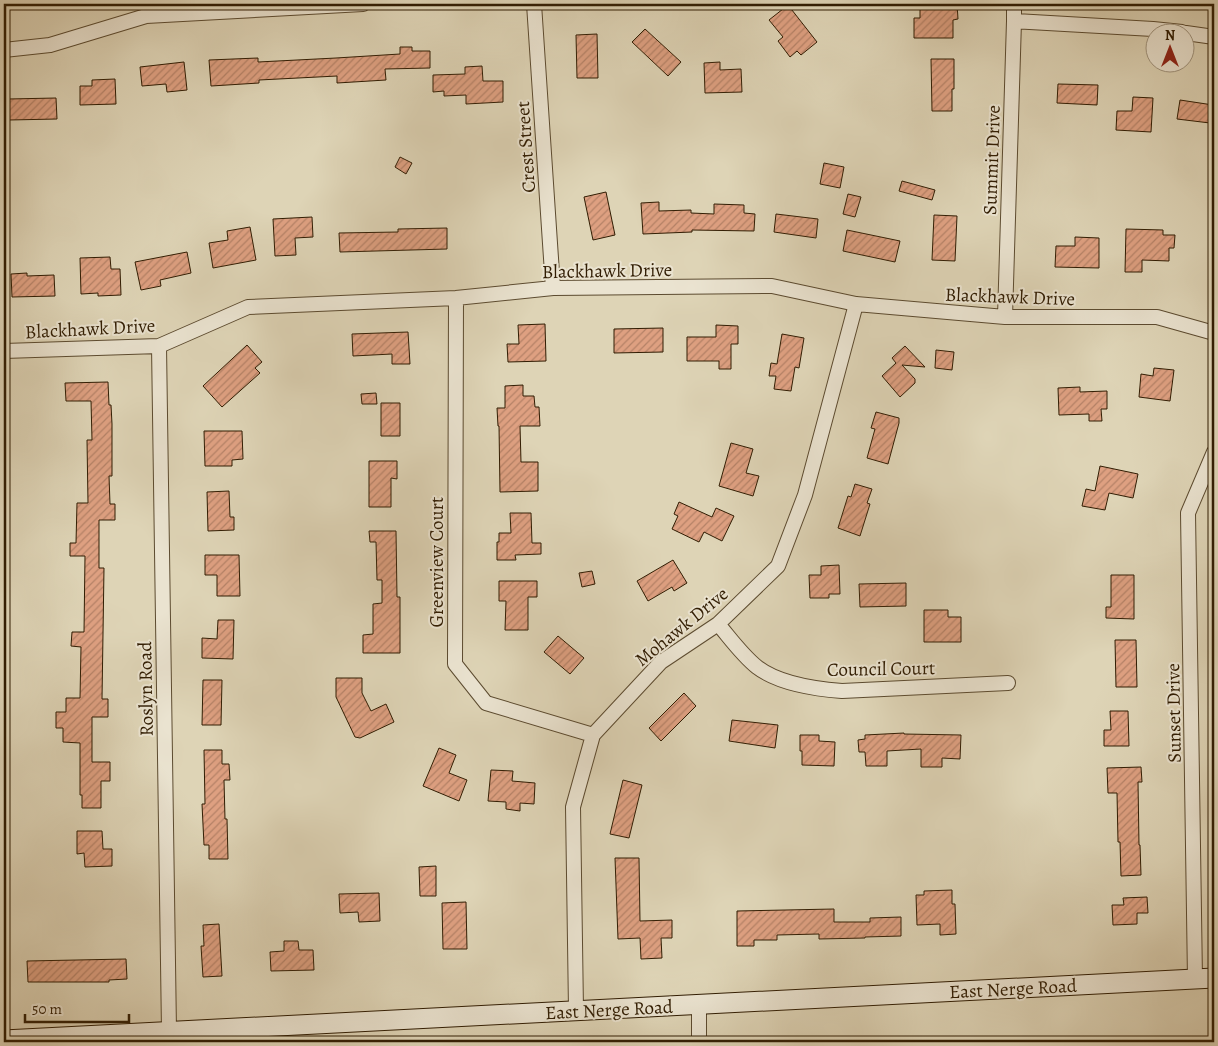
<svg xmlns="http://www.w3.org/2000/svg" width="1218" height="1046" font-family="Alegreya,serif">
<defs>
<pattern id="building-hatch" width="6" height="6" patternUnits="userSpaceOnUse" patternTransform="scale(1.25)"><rect width="6" height="6" fill="#dea081"/><path d="M-1 1l2-2M0 6l6-6M5 7l2-2" fill="none" stroke="#b58267"/></pattern>
</defs>
<rect width="100%" height="100%" fill="#ded4b6"/>
<filter id="stains"><feTurbulence type="fractalNoise" baseFrequency=".004" numOctaves="4"/><feColorMatrix values="0 0 0 0 .2 0 0 0 0 .09 0 0 0 0 .02 0 0 0 .5 -.17"/></filter>
<radialGradient id="worn" r=".72"><stop offset=".6" stop-color="#630" stop-opacity="0"/><stop offset="1" stop-color="#630" stop-opacity=".3"/></radialGradient>
<path fill="url(#building-hatch)" stroke="#311d03" d="M920 4H957L958 19 953 20V38H914V18H920Z
M788 5 817 42 801 55 797 51 790 57 778 41 783 37 769 20Z
M645 29 681 62 668 76 632 42Z
M597 34 598 78H577L576 35Z
M400 47H412V51H430V68L385 69 386 80 337 83V76L259 80V83L211 86 209 60 258 58V62L336 58 400 54Z
M931 59H954V89H952V111H932Z
M184 62 187 90 167 92 166 84 142 86 140 67Z
M720 62V70L741 69 742 92 705 93 704 63Z
M482 66 483 81H503V102L466 104V95L444 96V91L433 92V75L465 74V67Z
M115 79 116 104 80 105V86H92V80Z
M1058 84 1098 85 1097 105 1057 103Z
M1133 97 1153 98 1151 132 1116 130 1117 111H1132Z
M56 98 57 119 9 120 8 99Z
M1180 100 1213 105 1210 123 1177 119Z
M400 157 412 163 406 174 395 167Z
M824 163 844 167 840 188 820 184Z
M902 181 935 190 932 200 899 191Z
M606 192 615 235 593 240 584 197Z
M848 194 861 197 855 217 843 214Z
M659 202V211L691 210V213L714 214V204L744 205V213L755 214 754 231 692 230V232L643 234 641 203Z
M776 214 818 219 816 238 774 232Z
M934 215 957 216 955 261 932 260Z
M312 217 313 237 295 238 296 255 275 256 273 219Z
M250 227 256 260 213 268 209 243 228 240 227 231Z
M447 228V249L340 252 339 233 398 232V229Z
M1126 229 1163 230V235H1175L1174 248H1169V261L1142 260V272H1125Z
M847 230 900 241 895 262 843 251Z
M1075 237 1099 238V268L1055 267 1056 246H1075Z
M187 252 191 273 160 280 161 286 141 290 135 262Z
M110 257 111 269H120L121 295 98 296V293L81 294 80 258Z
M27 273V276L54 275 55 296 12 297 11 274Z
M545 324 546 361 508 362 507 344H519L518 325Z
M716 325 738 326V344H731V369H719V361H687V337H716Z
M663 328V352L614 353V329Z
M408 332 410 364H392V354L353 356 352 334Z
M782 334 804 338 799 368 795 367 791 391 774 389 776 376H769L771 363 777 364Z
M247 345 262 362 255 368 260 373 222 407 203 386Z
M905 346 925 367 902 365 915 379V383L900 397 882 376 896 363 892 358Z
M936 350 954 352 952 370 935 368Z
M1154 368 1174 370 1170 401 1139 397 1141 374 1153 376Z
M108 382 109 405H111L112 424V476H109L110 504H115V520H99V568H104L102 699H108V717H92V762H110V781H101V808H82V795H80V743L63 742V728H56V712H66V698H80L81 647 71 646 72 632H84L85 556H70V543H76L77 503H88L87 440H92L91 401H66L65 383Z
M523 385V396H534L535 407H539L540 426H520L521 462H538V491L500 492 499 426H498L497 408H505V386Z
M1080 387V392L1107 391V409H1101L1102 421H1089V414L1059 415 1058 388Z
M376 393 377 404H362L361 394Z
M381 403H400V436H381Z
M876 412 899 418V423L888 464 867 458 875 429 871 428Z
M204 431H242L243 459 232 460V466H205Z
M731 443 753 449 746 473 759 476 753 496 719 486Z
M369 461H397V479L391 478V507H369Z
M1100 466 1138 474 1133 498 1109 493 1105 510 1082 506 1086 489 1095 491Z
M855 484 872 489 867 503 870 504 860 536 838 528 848 496 851 497Z
M229 491 230 517H234V530L208 531 207 492Z
M679 502 712 517 716 508 734 516 722 541 704 532 699 542 672 529 678 516 674 514Z
M510 513H531L532 543H541V554L515 555 516 560H497V542H499V533H511Z
M369 531H396L397 597H400V653H363V635L373 634V604L382 603V580H377L376 542H370Z
M205 555H239L240 596H217V575H205Z
M673 560 687 583 674 591 672 587 648 601 637 581Z
M839 565 840 594H829V598H810L809 575H821V566Z
M592 571 595 584 582 587 579 573Z
M1111 575H1134V619L1106 618V607H1111Z
M499 581H537V597H528V630H505L506 601H499Z
M906 583V606L860 607 859 584Z
M924 610H948V617H961V642H924Z
M218 620H234L233 659 202 658V638L217 639Z
M558 636 584 658 570 674 544 652Z
M1115 640H1136L1137 687H1116Z
M336 678H362V693L371 711 386 704 394 722 360 738 355 737 336 697Z
M203 680H222L221 725H202Z
M684 693 696 706 661 741 649 728Z
M1110 711H1128L1129 746H1104V730H1111Z
M732 720 778 725 775 748 729 741Z
M904 733V734L961 735 960 759 942 758V767H921V749L887 751V766H866L865 752H859L858 740 865 739V735Z
M800 735H819V741L835 742 834 766 802 765V751H800Z
M439 748 456 755 449 773 467 780 459 801 423 786Z
M204 750H222V764H229L230 780H224L225 819H227L228 859H209V845H204L202 804H205Z
M1141 767 1142 782H1138L1139 845H1140L1141 875 1121 876 1120 842H1118L1117 793H1108L1107 768Z
M491 770 513 771 512 781 535 783 534 804 520 803V811L506 809V802L488 801Z
M623 780 642 785 629 838 610 834Z
M77 831H102L103 849H112V866L85 867 84 853 77 854Z
M615 858H639L640 921 672 920V938H661L662 958 641 959 640 938 618 939Z
M436 866V896H420L419 867Z
M952 890V904H955L956 934 940 935V924L917 925 916 895H924V891Z
M379 893 380 921 359 922 358 912 340 913 339 894Z
M1147 897 1148 913H1137V924L1113 925 1112 905H1124L1123 898Z
M466 902 467 949H443L442 903Z
M834 909V922H870V918L901 917V936L865 937V938L819 939V934L777 935V940H754V946H737V911Z
M219 924 222 976 203 977 201 946H204L203 925Z
M284 941H298L299 950H313L314 970 271 971 270 952 284 951Z
M126 959 127 979 109 980V982H28L27 961Z"/>
<g fill="none" stroke-linecap="round" stroke-linejoin="round">
<g stroke="#5c4b30" stroke-width="16">
<path id="minor" d="M534 4 553 288
M1014 21 1153 29 1182 32
M1186 33 1214 37
M4 50 50 45 146 16 363 4
M456 298 455 664 486 703 593 735
M1005 317 1014 21V4
M159 346 169 1031
M4 351 159 346 248 307 456 298 553 288 772 286 856 304 1005 317H1157L1214 333
M718 624C730 638 742 655 757 667 779 684 816 689 842 691L1008 683
M1195 979 1188 513 1214 452
M699 1004V1042
M576 1010 573 807 593 735 661 662 718 624 778 566 805 495 856 304"/>
</g>
<g stroke="#311d03" stroke-width="21">
<path id="secondary" d="M4 1040 1214 978"/>
</g>
<use href="#minor" stroke="#eae3d0" stroke-width="14"/>
<use href="#secondary" stroke="#eae3d0" stroke-width="19"/>
</g>
<g text-anchor="middle" stroke-width="4" stroke-linejoin="round" paint-order="stroke">
<g font-size="19" fill="#311d03" stroke="#eae3d0">
<text transform="translate(525 147) rotate(-94)" y="7">Crest Street</text>
<text transform="translate(991 160) rotate(-88)" y="7">Summit Drive</text>
<text transform="translate(607 270) rotate(-1)" y="7">Blackhawk Drive</text>
<text transform="translate(1010 296) rotate(2)" y="7">Blackhawk Drive</text>
<text transform="translate(90 328) rotate(-3)" y="7">Blackhawk Drive</text>
<text transform="translate(436 562) rotate(-90)" y="7">Greenview Court</text>
<text transform="translate(681 626) rotate(-39)" y="7">Mohawk Drive</text>
<text transform="translate(881 668) rotate(-1)" y="7">Council Court</text>
<text transform="translate(145 689) rotate(-91)" y="7">Roslyn Road</text>
<text transform="translate(1173 713) rotate(-91)" y="7">Sunset Drive</text>
<text transform="translate(1013 988) rotate(-3)" y="7">East Nerge Road</text>
<text transform="translate(609 1009) rotate(-3)" y="7">East Nerge Road</text>
</g>
</g>
<rect width="1218" height="1046" fill="none" stroke="#ded4b6" stroke-width="20"/>
<rect x="5" y="5" width="1208" height="1036" fill="none" stroke="#311d03" stroke-width="2.5"/>
<rect x="10" y="10" width="1198" height="1026" fill="none" stroke="#311d03"/>
<g transform="translate(1170 48)"><circle r="24" fill="#eae3d0" stroke="#a0947e"/>
<path d="M0-4L9 19L0 12L-9 19Z" fill="#8f2418"/>
<text y="-8" font-size="14" font-weight="bold" text-anchor="middle" fill="#311d03">N</text>
</g>
<path d="M25 1014v8h104v-8" fill="none" stroke="#311d03" stroke-width="2.5"/>
<text x="32" y="1014" font-size="15" fill="#311d03" stroke="#eae3d0" stroke-width="4" paint-order="stroke">50 m</text>
<rect width="100%" height="100%" filter="url(#stains)"/>
<rect width="100%" height="100%" fill="url(#worn)"/>
</svg>
